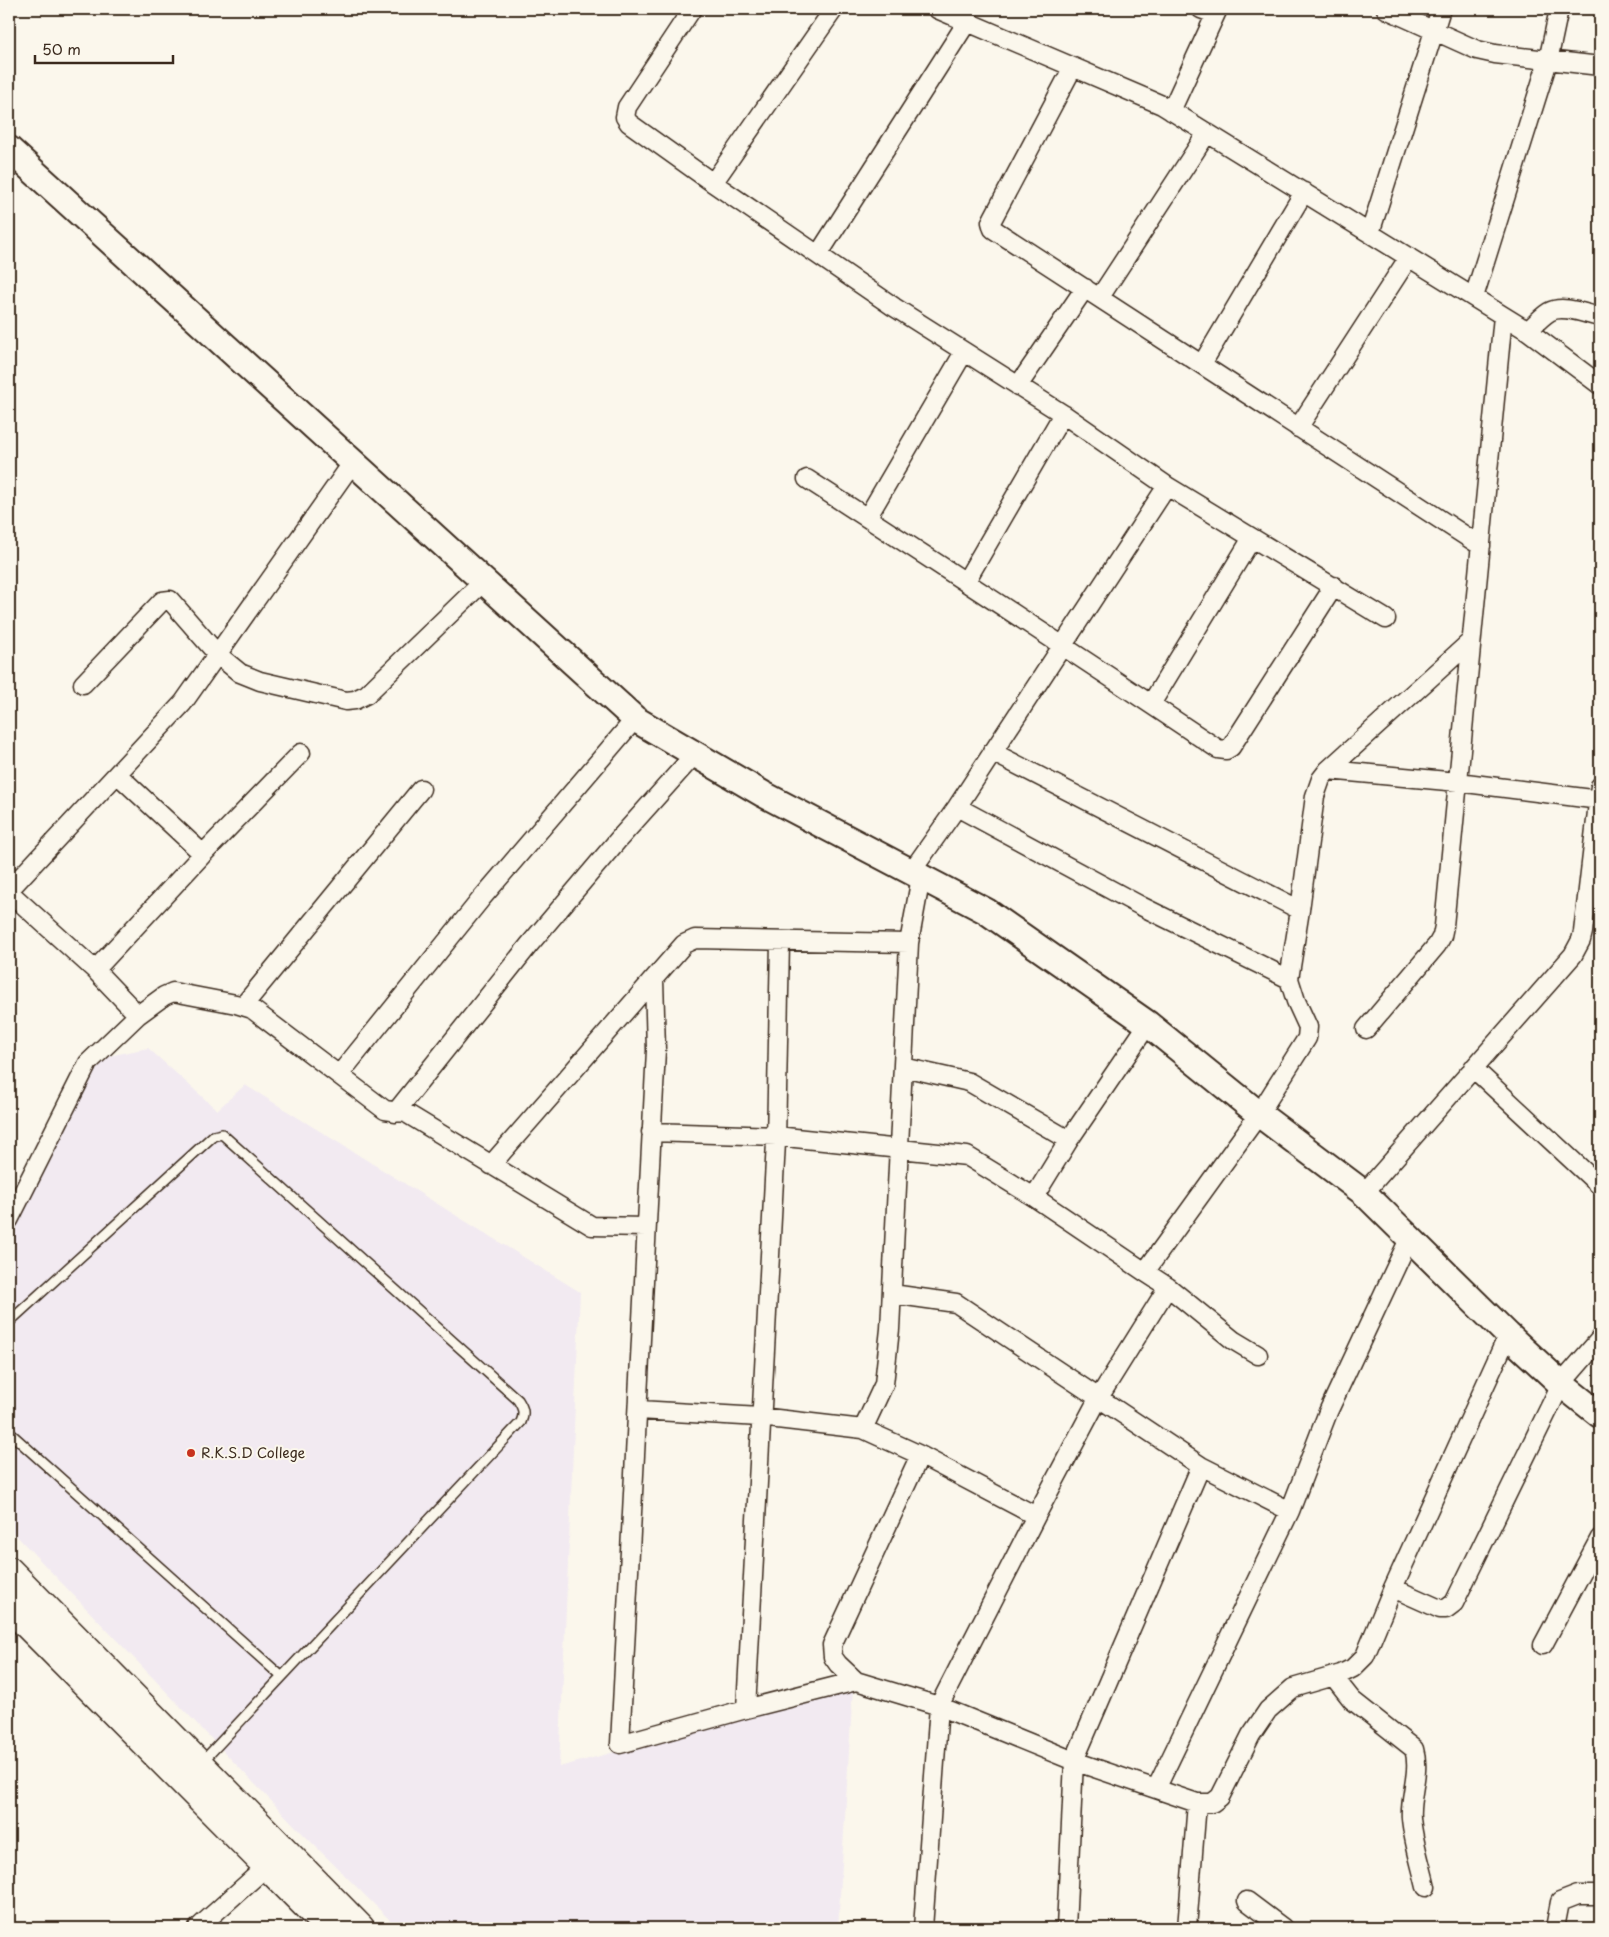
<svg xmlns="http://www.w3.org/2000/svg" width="1609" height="1937" font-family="'Playpen Sans',sans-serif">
<rect width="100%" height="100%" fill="#fbf7ec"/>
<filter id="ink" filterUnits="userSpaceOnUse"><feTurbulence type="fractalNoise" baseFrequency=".02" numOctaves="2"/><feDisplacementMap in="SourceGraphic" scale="10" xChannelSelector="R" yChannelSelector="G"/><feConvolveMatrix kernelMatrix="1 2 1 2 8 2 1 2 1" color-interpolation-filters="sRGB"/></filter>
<g filter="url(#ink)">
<path fill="#f2eaf1" d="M148 1048 217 1110 245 1085 580 1292 559 1767 853 1688 838 1928H398L301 1832 9 1528V1231L94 1059Z"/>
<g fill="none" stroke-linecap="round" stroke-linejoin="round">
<g stroke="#3b2a1e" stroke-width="12">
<path id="lane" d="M9 1322 213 1136 222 1134 518 1400C523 1408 525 1413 521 1422L202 1762
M9 1432 281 1676"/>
</g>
<g stroke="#3b2a1e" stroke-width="21">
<path id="street" d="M692 9 627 107 625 117 629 123 713 183 894 307 1063 414 1167 486 1386 619
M937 9 1162 105 1528 331 1600 385
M1201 9 1215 14
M1386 9 1477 50 1495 54 1600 66
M1073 67 993 218 991 222 993 229 1481 546
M1171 111 1218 9
M713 183 834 9
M1370 233 1441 9
M818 255 967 22
M1100 297 1207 133
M1474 297 1548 61 1559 9
M1528 331C1534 325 1541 317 1549 312 1562 304 1586 314 1600 317
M1202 364 1304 192
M1018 386 1085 288
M1298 428 1409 257
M807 479C945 568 1082 658 1218 749L1226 750 1231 747 1334 586
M867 518 964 352
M966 581 1063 414
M83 684 162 601 170 600 218 655 240 673 260 681 346 701 355 700 367 694 484 581
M1151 704 1252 538
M992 752 1300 910
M1328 770 1458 782 1600 800
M117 774 203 854
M957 807 1141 906 1289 979
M911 872 957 807 1167 486
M9 890 183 703 353 462
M9 892 95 970 138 1015
M95 970 203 854 301 753
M654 979 656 1050 620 1744 746 1709 856 1681
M243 1006 421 789
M1366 1029 1437 945 1442 936 1444 926 1503 316
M903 1067 969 1082 1069 1140
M1473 1068 1600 1186
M339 1075 481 899 635 719
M395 1113 529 945 618 840 695 754
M651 1132 776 1136 967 1156 1034 1197 1145 1272 1168 1287 1233 1340 1258 1355
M491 1165 684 944 695 939 909 943
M1364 1193 1573 955 1581 940 1583 932 1600 786
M1034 1197 1069 1140 1148 1024
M9 1220 88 1063 138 1015 164 996 173 992 236 1004 252 1009 385 1110 406 1113 592 1226 646 1227
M1145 1272 1259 1114 1307 1038 1308 1027 1296 1001 1289 979 1300 910 1315 796 1321 779 1328 770 1471 641
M892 1294 956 1303 1201 1466 1290 1511
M639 1410 760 1417 863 1429 920 1455 1036 1516
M863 1429 884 1384 890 1329 909 943 921 877
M920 1455 832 1645 833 1657 838 1664 856 1681 939 1706 1074 1761 1197 1803H1212L1220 1797 1251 1735 1268 1710 1293 1688 1341 1674 1353 1668 1365 1656 1393 1588 1508 1335
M1393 1588 1440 1609H1446L1454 1603 1561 1384 1600 1339
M1543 1645 1600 1538
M1333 1676 1352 1700 1414 1749C1421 1772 1409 1796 1411 1818 1413 1841 1421 1865 1426 1887
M746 1709 776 1142 780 942
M1156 1789 1290 1511 1328 1412 1409 1239
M1247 1901 1283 1928
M198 1928 267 1866
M923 1928 939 1706 1036 1516 1098 1399 1168 1287
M1066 1928 1074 1761 1201 1466
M1187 1928 1197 1803
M1555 1928 1560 1902 1578 1895H1600"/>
</g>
<g stroke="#3b2a1e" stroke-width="29">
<path id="secondary" d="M9 149 635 719 763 794 986 911 1148 1024 1259 1114 1364 1193 1508 1335 1561 1384 1600 1415"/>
</g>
<g stroke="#3b2a1e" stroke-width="31">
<path id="primary" d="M9 1571 360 1928
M9 1606 329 1928"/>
</g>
<use href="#lane" stroke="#fbf7ec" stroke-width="9"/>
<use href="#street" stroke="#fbf7ec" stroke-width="18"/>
<use href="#secondary" stroke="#fbf7ec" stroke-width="25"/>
<use href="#primary" stroke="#fbf7ec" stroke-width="28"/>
</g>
</g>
<circle fill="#c8321e" stroke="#fbf7ec" stroke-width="2" cx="191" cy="1453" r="5"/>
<g text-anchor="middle" stroke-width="4" stroke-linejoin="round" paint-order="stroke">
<g font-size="14" fill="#3b2a1e" stroke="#fbf7ec" text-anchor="start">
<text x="201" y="1458">R.K.S.D College</text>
</g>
</g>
<rect width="1609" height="1937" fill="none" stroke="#fbf7ec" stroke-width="30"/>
<rect x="15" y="15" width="1579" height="1907" fill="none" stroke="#3b2a1e" stroke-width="2" filter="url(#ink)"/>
<path d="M35 55v8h138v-8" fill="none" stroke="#3b2a1e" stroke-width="2.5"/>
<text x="42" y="55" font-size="15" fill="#3b2a1e" stroke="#fbf7ec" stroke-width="4" paint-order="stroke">50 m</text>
</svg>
